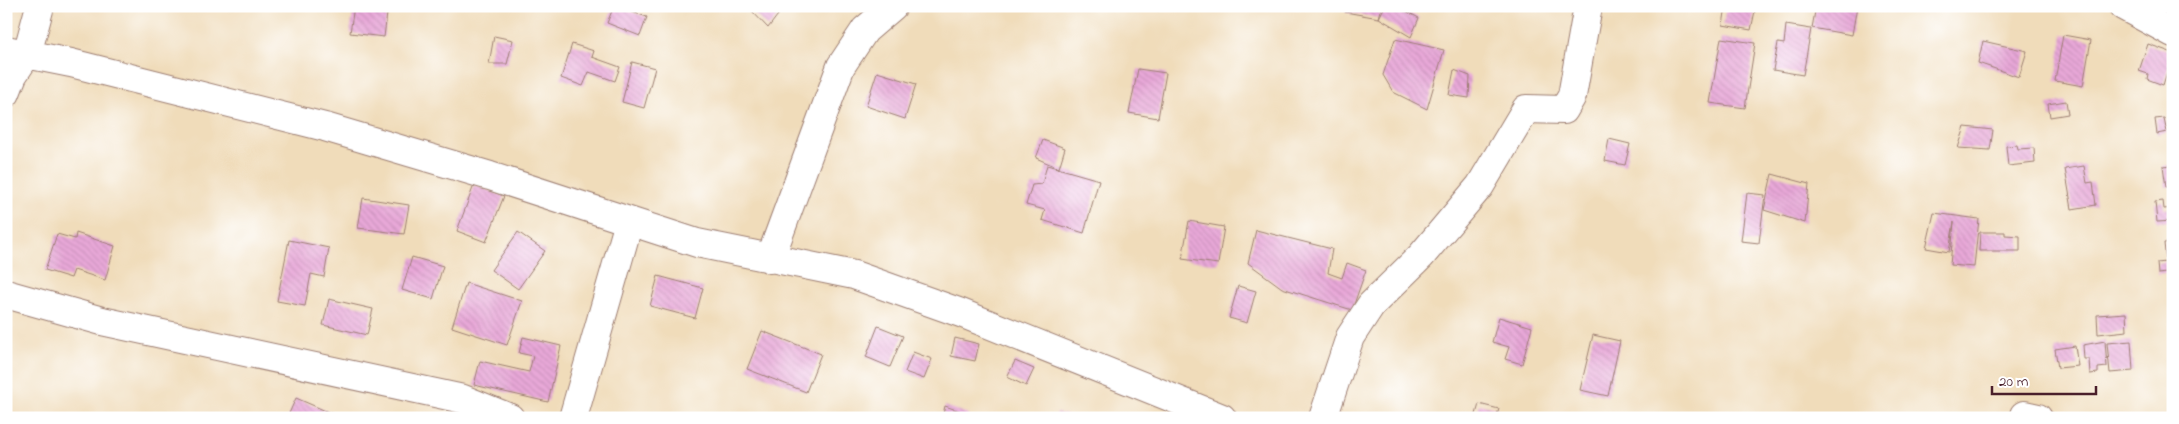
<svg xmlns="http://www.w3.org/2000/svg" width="2179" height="424" font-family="'Indie Flower',sans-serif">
<defs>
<pattern id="building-back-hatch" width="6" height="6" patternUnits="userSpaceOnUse" patternTransform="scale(1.25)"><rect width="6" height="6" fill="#e8a8d8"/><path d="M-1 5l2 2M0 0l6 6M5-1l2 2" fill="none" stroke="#c890ba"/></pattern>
</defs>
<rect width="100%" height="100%" fill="#fff"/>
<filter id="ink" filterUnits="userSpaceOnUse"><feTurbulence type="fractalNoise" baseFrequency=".02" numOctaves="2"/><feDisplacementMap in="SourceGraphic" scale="10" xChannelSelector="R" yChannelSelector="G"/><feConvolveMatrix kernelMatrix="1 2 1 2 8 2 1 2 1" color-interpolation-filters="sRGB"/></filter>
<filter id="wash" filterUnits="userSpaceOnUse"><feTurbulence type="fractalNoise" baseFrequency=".0096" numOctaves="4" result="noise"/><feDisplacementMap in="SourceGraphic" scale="20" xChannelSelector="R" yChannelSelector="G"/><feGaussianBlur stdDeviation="1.12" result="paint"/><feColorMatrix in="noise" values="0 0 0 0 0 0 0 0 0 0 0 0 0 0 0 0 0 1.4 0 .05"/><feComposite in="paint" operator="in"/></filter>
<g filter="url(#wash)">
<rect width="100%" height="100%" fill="#f0dcba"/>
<g id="blocks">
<path fill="url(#building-back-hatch)" d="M354 6H388L384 37 350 33Z
M614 6 647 17 640 36 607 23Z
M753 6H775L781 11 768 28 751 10Z
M1347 6H1382L1379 18 1345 12Z
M1385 6H1396L1419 18 1411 37 1379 18Z
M1693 6H1709V10Z
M1726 6H1756L1751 30 1723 25Z
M1816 6H1857L1852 35 1812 28Z
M1786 25 1811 29 1803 75 1773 70 1778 43 1784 44Z
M2063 35 2091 40 2083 86 2055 81Z
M494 36 513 40 507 64H489Z
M1721 38 1755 43 1745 108 1710 103Z
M1395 39 1444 50 1427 109 1393 92 1383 75Z
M1983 41 2027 51 2019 77 1978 63Z
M572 44 594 51 592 57 620 67 615 81 589 72 583 86 561 78Z
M2148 44 2173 53 2163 85 2147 79 2148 74 2139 71Z
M632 62 655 68 644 108 622 102Z
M1138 69 1166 73 1158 118 1129 113Z
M1454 70 1470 76 1469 98 1449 95Z
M877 72 916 84 905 119 866 106Z
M2066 101 2068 114 2050 117 2048 104Z
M2164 118 2167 132 2157 134 2155 119Z
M1965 127 1993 130 1990 150 1958 148Z
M1609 139 1630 144 1625 165 1605 161Z
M1043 140 1065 148 1059 168 1036 158Z
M2017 145 2018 149 2034 148 2035 163 2008 166 2006 146Z
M1047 165 1099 180 1084 233 1042 220 1045 210 1026 205 1032 185 1042 184Z
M2173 165V186L2166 187 2163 166Z
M2084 166 2087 183 2093 182 2096 205 2072 209 2065 169Z
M1772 174 1809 184 1805 223 1764 210Z
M474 185 504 196 486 242 457 231Z
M1747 193 1765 195 1759 243 1741 241Z
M363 198 409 205 404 234 358 228Z
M2163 201 2164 209 2173 208V221L2157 222 2155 202Z
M1934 213 1979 219 1974 267 1950 265 1954 222 1949 252 1926 248Z
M1189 221 1224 227 1218 264 1182 259Z
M1256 230 1332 249 1328 273 1342 278 1347 263 1366 270 1352 310 1282 288 1248 263Z
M518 232 545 251 518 289 491 270Z
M1980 232H2005V235L2020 236V251H1979Z
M76 233 115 246 105 280 74 270 71 278 45 270 57 234 75 239Z
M289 240 329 248 324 277 311 274 305 306 277 301Z
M2173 242V272L2158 274 2157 263 2166 262 2164 243Z
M412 257 443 266 433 299 402 290Z
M658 276 703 288 695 318 650 306Z
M466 283 522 301 507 345 452 327Z
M1238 286 1256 291 1247 323 1229 318Z
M329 299 373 309 367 335 323 325Z
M2126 313 2127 331 2098 334 2097 315Z
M1499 317 1532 327 1522 364 1505 359 1509 347 1492 342Z
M878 326 903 336 890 367 866 357Z
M762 331 821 354 806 392 747 369Z
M1593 335 1620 341 1608 396 1580 390Z
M523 337 561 346 548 402 474 385 480 361 529 372 533 356 519 353Z
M955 338 979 344 975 361 951 356Z
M2105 341 2107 367 2098 368V373L2090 374 2089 359H2084L2083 345Z
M2131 341 2133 371 2110 373 2107 343Z
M2075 346 2078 366 2058 368 2055 349Z
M913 352 932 359 924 379 905 372Z
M1015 361 1034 369 1026 386 1007 377Z
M296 398 342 418H287Z
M1479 404 1499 409 1496 418H1475Z
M945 406 968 414 967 418H942Z
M1057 413 1072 417V418H1056Z"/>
</g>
</g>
<g filter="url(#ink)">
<use href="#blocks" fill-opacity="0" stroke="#9d7e72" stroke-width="1"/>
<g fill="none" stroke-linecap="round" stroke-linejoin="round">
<g stroke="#9d7e72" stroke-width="30">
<path id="street" d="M2123 6 2173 33
M6 50 71 63 325 127 490 176 697 243 854 275 961 313 1222 418
M6 93 13 75 27 54 40 6
M770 259 841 66 865 30 893 6
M6 294 102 321 463 399 510 418
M2024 415 2038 418
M573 418 629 222
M1323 418 1350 337 1371 305 1421 256 1480 186 1526 109 1564 110 1572 96 1588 6"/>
</g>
<use href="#street" stroke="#fff" stroke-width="28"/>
</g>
</g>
<rect width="2179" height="424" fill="none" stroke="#fff" stroke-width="25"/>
<path d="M1992 386v8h104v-8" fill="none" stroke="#4a1f2b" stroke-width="2.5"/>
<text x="1999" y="386" font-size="15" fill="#4a1f2b" stroke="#ffffff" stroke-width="4" paint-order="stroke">20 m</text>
</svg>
